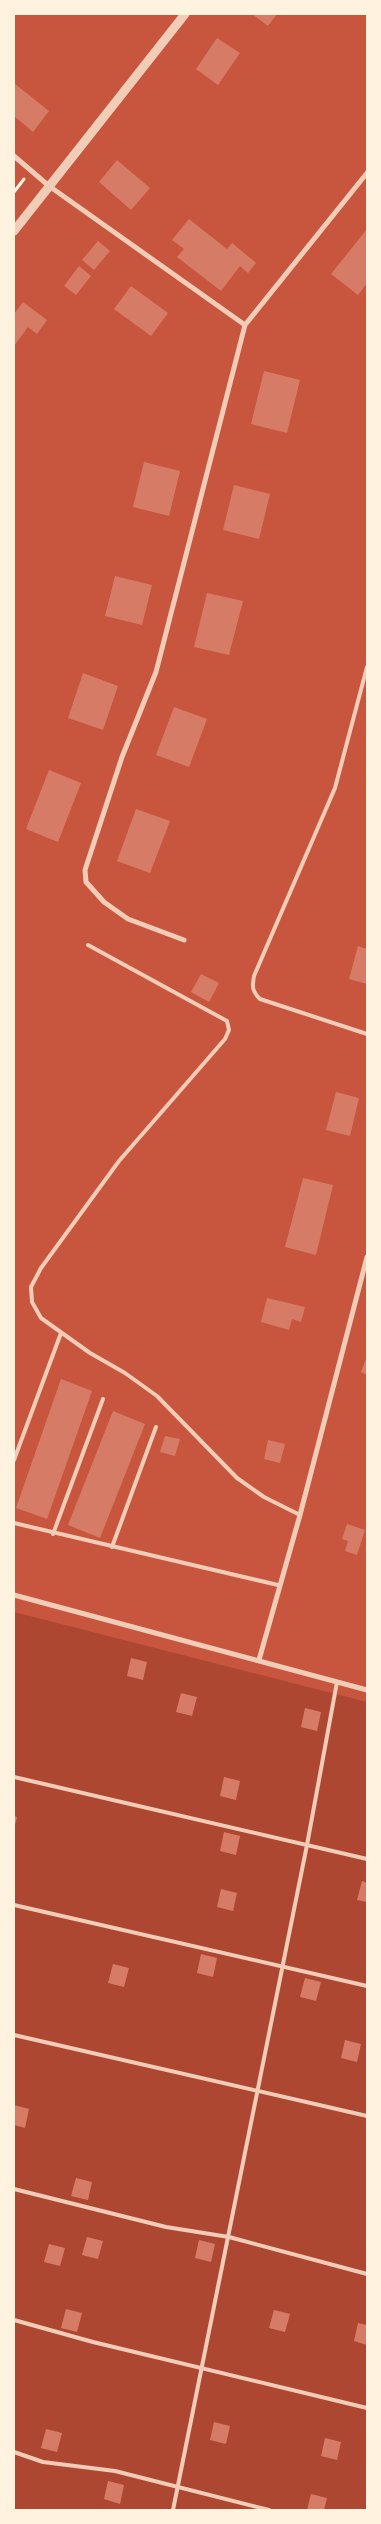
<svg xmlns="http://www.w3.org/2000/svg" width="381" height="2524" font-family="'Alegreya Sans',sans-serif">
<rect width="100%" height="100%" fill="#c8553d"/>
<path fill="#ae4732" d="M14 1612 367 1702V2510H14Z"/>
<path fill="#d67c66" d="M252 14H277L268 26Z
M217 38 240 53 218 85 196 69Z
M15 84 49 111 33 132 14 116Z
M117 160 150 188 131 210 99 182Z
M189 219 227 249 232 243 256 263 248 273 240 266 221 291 177 257 184 249 172 240Z
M367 229V283L358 295 331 274Z
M98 241 110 251 94 270 82 260Z
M79 266 91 276 76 295 64 286Z
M131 286 168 313 151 336 114 309Z
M23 302 47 320 37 334 28 327 14 346V314Z
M264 371 300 380 287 433 251 424Z
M144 462 180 471 169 516 133 507Z
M234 485 270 494 259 539 223 530Z
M115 576 152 585 142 625 105 616Z
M207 593 243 601 229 655 194 647Z
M83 673 118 686 103 730 68 718Z
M174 707 207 719 189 767 156 755Z
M49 770 81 783 58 842 26 829Z
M136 809 170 821 150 873 117 861Z
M358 946 367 949V984L349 979Z
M201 974 219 983 209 1002 191 992Z
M336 1092 359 1098 350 1136 326 1130Z
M303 1178 333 1185 316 1255 285 1247Z
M267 1298 305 1307 301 1322 292 1319 289 1330 261 1322Z
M367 1356V1375L361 1372Z
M61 1379 92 1391 47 1519 16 1508Z
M113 1411 145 1424 100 1538 68 1525Z
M165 1436 180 1439 175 1456 160 1452Z
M268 1440 285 1444 280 1463 264 1459Z
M347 1524 365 1530 357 1555 345 1551 348 1541 342 1539Z
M131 1658 147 1662 143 1680 127 1676Z
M181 1693 197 1697 192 1716 176 1712Z
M305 1708 321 1712 317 1731 301 1727Z
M224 1777 240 1781 236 1800 220 1796Z
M14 1816 17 1817 14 1829Z
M224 1832 240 1836 236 1855 220 1851Z
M362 1881 367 1883V1902L357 1900Z
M221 1889 237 1893 233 1911 217 1907Z
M201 1954 217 1958 213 1977 197 1973Z
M113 1964 129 1968 124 1987 108 1983Z
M305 1978 321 1982 316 2001 300 1997Z
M345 2040 361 2044 357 2062 341 2058Z
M14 2105 29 2109 25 2128 14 2125Z
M76 2178 92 2182 88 2200 71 2196Z
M87 2237 103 2241 98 2259 82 2255Z
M199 2240 215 2244 211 2262 195 2258Z
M49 2244 65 2248 60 2266 44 2262Z
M66 2309 82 2313 77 2332 61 2328Z
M274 2310 290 2314 285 2332 269 2328Z
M358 2323 367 2325V2345L354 2341Z
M214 2422 230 2426 226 2444 210 2440Z
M46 2429 62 2433 57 2452 41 2448Z
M325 2438 341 2442 337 2460 321 2456Z
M108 2481 124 2485 120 2504 104 2499Z
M311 2494 327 2498 324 2510H307Z"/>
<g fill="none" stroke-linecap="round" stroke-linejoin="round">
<path stroke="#fff3e0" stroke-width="3" d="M14 192 24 179"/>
<path stroke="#f1ccb7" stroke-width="4" d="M367 667 335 788 254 976C252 987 252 991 260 999L367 1034
M88 945 227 1021 229 1030 225 1039 119 1161 41 1268 31 1287 32 1302 41 1318 90 1353 125 1373 157 1396 237 1478 264 1497 300 1515
M14 1460 61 1333
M14 1523 278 1585
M53 1534 103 1399
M112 1547 156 1427
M14 1777 367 1859
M14 1905 367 1986
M14 2035 367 2116
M14 2189 166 2227 229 2237 367 2274
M14 2320 93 2342 367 2408
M14 2452 43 2462 115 2471 269 2510
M173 2510 307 1845 337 1682"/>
<path stroke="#f1ccb7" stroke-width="5" d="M14 156 49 186 245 325
M184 940 128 919 104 902 86 882 85 870 122 757 156 672 245 325 367 173
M14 1595 367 1690
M259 1660 300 1515 367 1257"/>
<path stroke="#f1ccb7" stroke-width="9" d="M14 231 185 14"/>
</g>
<rect width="381" height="2524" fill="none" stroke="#fff3e0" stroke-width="30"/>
</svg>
